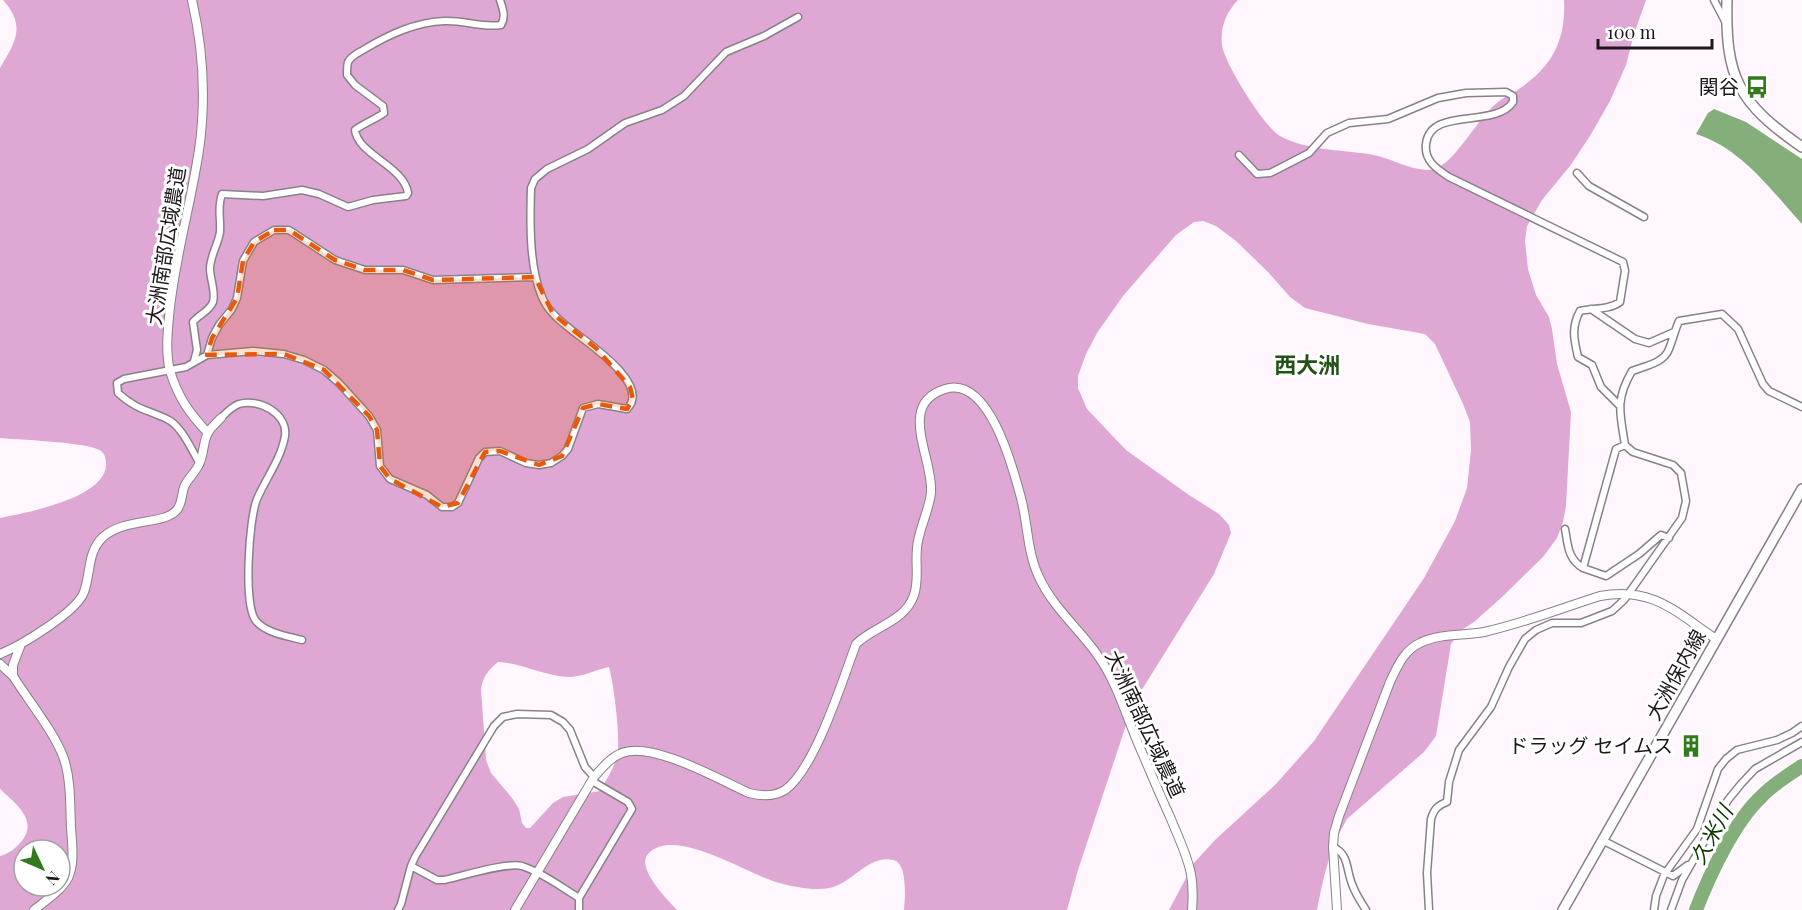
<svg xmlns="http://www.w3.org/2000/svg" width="1802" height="910" font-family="'Playfair Display','Noto Sans JP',serif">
<rect width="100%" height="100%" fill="#fff7fd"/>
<path fill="#dfa7d4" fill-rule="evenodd" d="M3 0H1238C1226 12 1220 28 1222 45 1224 63 1265 128 1280 136 1306 150 1340 150 1369 154 1381 156 1393 161 1404 165 1413 168 1430 173 1439 167 1458 157 1478 118 1497 103 1502 98 1510 95 1516 91 1551 68 1566 42 1564 0H1646L1634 34 1626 65 1610 101 1590 136 1570 166 1542 200 1527 226 1525 241 1528 269 1536 295 1549 317 1552 329 1557 364 1571 412 1566 506 1563 522 1557 538 1543 557 1502 597 1474 622 1460 631 1451 644 1436 736 1424 752 1347 819C1330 847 1323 878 1317 910H1169L1194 863 1215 840 1276 784 1314 741 1424 578 1455 521 1467 488 1471 450 1470 422 1463 404 1435 344 1425 334 1368 324 1305 308 1290 297 1268 272 1236 241 1216 226 1203 221 1194 222 1176 235 1123 296 1097 333 1086 354 1078 376V388L1087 409 1126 450 1189 495 1219 514 1229 525 1231 533 1214 574 1133 704 1078 870 1067 910H904C905 899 908 863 893 860 870 855 855 879 836 886 830 889 819 889 813 889 800 888 785 885 773 881 744 872 675 827 649 853 634 867 668 900 677 910H0V856C8 854 15 849 20 843 40 821 16 804 0 789V518C25 513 107 498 106 464 106 459 105 454 101 451 91 442 18 440 0 438V68C16 41 26 26 3 0ZM498 662C522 663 544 676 568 677 582 677 595 670 609 667 614 685 621 740 617 757 613 770 606 780 600 791L563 797 553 803 530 828H526L522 823 519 809 512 798 491 773 486 760 481 689C483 677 488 670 498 662ZM24 850H60V886H24Z"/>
<path fill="#84ae7a" d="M1714 109 1746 122 1802 159V224C1772 191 1741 148 1696 134L1708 113Z"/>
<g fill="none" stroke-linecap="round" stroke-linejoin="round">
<path stroke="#84ae7a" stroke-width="14" d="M1696 910C1709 876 1734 822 1761 797 1772 785 1788 775 1802 766"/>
<g stroke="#898188" stroke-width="9">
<path id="minor" d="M1714 0 1726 23
M1239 155 1257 174 1270 173 1282 167 1309 153 1327 133 1349 123 1388 119 1438 98 1466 93 1506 92 1513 96V102C1495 129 1430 106 1426 144 1424 161 1437 169 1449 177L1623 262 1625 271 1620 302C1609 310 1593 308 1580 311 1571 327 1574 340 1578 357L1592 365 1601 387 1619 405
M1577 173 1589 186 1644 217
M1591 309 1635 339 1649 343 1674 332
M207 355 212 338 219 325 232 309 237 298 243 261 254 242 274 230H289L335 260 365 270H403L433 280 535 277
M194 361 197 350 193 322C199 314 209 312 213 302 216 292 210 279 210 269 210 256 218 245 220 232 221 219 217 207 222 194L263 196 302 190 319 194 348 207 373 200 406 196 408 193C404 166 358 155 355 130 364 123 374 120 384 113L383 106 355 85 347 75C347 71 347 66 348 62 351 56 358 53 363 50 388 35 415 22 445 21 464 20 481 28 501 25 506 17 503 9 500 0
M221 418C227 412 231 407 239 404 258 398 288 413 285 436 281 459 266 478 257 499 249 518 243 606 256 621 266 633 287 636 302 640
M1625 445 1616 449 1583 568 1606 576 1639 554 1661 535 1669 538
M200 464C192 451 182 426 167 419 146 409 137 410 118 393L117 383 124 379 186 367 207 355 253 351 284 354 304 360 324 370 339 383 369 416 377 430 380 466 390 479 427 495 442 507H452L458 503 479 458 485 452 500 451 526 463 539 465 551 463 562 456 568 449 583 408 598 404 627 409C652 384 586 342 569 328 559 320 547 310 542 297 529 267 530 221 531 188L535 179 547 169 588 149 625 123 662 110 684 96 726 52 764 36 798 17
M1565 529C1568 546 1568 559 1583 568
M1602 840 1673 876 1688 865
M1333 847C1349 854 1346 869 1352 884 1355 893 1361 902 1366 910
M411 866 437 880H444C462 876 507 862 522 866 543 873 561 887 579 898
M398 910 401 904 411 866 415 857 494 726 503 717 517 714 551 715 563 722 570 730 585 767 594 777
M579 910V898L632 809 628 802 592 781
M1429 910 1427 873 1431 819C1434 809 1438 805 1447 802L1449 782 1459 750 1491 707 1509 667 1525 639 1536 630 1552 623H1581L1612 611 1624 600 1682 518 1686 501 1681 473 1673 465 1633 452 1625 445C1620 413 1615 400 1632 371 1645 366 1664 363 1669 349 1673 339 1675 330 1679 321L1722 314 1738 329 1763 384 1769 391 1802 407
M1654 910 1656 896 1664 875 1697 829 1718 769 1726 759 1737 750 1777 740 1792 733 1802 726
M1671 910 1682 880 1728 800 1741 784 1755 769 1802 742"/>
</g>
<g stroke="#898188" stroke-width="10">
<path id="tertiary" d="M192 0C203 48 206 101 199 150 191 203 176 254 170 307 168 327 165 351 170 371 178 397 189 413 208 433
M0 654C20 646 77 612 84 592 91 573 87 552 103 537 124 518 162 525 176 511 183 504 181 493 185 485 189 477 197 471 200 462 204 453 203 440 209 431 212 427 217 422 221 418
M0 664 13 676V665L21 644
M13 676C28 700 55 733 64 759 71 780 70 805 71 828 72 844 75 863 68 878 61 891 45 901 34 910
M515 910 594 777C602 768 611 757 622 753 652 741 720 780 749 793 761 796 774 797 785 790 815 769 843 679 856 644 874 626 905 622 914 595 920 578 914 559 918 541 921 525 929 509 931 493 934 459 896 404 945 389 989 375 1013 468 1021 498 1028 524 1027 552 1039 577 1052 606 1078 628 1096 653 1117 681 1126 716 1140 748 1150 771 1160 795 1171 819 1178 837 1187 854 1191 874 1193 886 1193 898 1192 910
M1337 910 1333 847 1334 833 1339 816 1390 682C1397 667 1404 650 1420 643 1440 633 1463 636 1484 632 1524 623 1562 608 1600 596 1652 586 1676 612 1716 639"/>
</g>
<g stroke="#898188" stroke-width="12">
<path id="secondary" d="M1727 0C1725 77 1738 103 1802 147
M1563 910 1802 489"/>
</g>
<use href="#minor" stroke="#fff" stroke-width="6"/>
<use href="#tertiary" stroke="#fff" stroke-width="8"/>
<use href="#secondary" stroke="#fff" stroke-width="9"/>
</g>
<path fill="#e8590c" fill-opacity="0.2" stroke="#e8590c" stroke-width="4.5" stroke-dasharray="12 8" stroke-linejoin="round" d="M274 230H289L335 260 365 270H403L433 280 535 277 553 314 596 348 630 387 633 399 627 409 598 404 583 408 562 456 539 465 500 451 485 452 458 503 442 507 390 479 380 466 377 430 369 416 324 370 284 354 207 355 212 338 237 298 243 261 254 242Z"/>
<defs>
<g id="bus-bare" transform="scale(1.8)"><path d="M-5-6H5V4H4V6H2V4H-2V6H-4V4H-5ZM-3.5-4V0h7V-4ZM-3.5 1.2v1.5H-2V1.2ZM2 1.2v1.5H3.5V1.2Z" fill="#327a1d" stroke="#fff" stroke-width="2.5" paint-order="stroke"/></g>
<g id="building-bare" transform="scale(1.8)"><path d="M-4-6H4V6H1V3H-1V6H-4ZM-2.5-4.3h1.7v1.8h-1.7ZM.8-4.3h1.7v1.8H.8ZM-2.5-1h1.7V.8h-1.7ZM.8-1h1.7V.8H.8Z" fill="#327a1d" stroke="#fff" stroke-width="2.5" paint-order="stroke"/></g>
</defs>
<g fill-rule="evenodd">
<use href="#bus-bare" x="1757" y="87"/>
<use href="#building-bare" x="1691" y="746"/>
</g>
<g text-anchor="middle" stroke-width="6" stroke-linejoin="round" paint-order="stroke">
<g font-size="20" fill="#1b171a" stroke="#fff" text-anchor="end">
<text x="1739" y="94">関谷</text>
<text x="1673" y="753">ドラッグ セイムス</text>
</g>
<g font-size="20" fill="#1b171a" stroke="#fff">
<text transform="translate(166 246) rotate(-81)" y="7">大洲南部広域農道</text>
<text transform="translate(1676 675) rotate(-61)" y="7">大洲保内線</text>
<text transform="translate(1145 724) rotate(65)" y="7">大洲南部広域農道</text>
</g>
<g font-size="21" font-style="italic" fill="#0b3600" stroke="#fff">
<text transform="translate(1712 835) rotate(-61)" y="7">久米川</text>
</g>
<g font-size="22" font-weight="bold" fill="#245118" stroke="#fff">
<text x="1307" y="373">西大洲</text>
</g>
</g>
<g transform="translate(42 868) rotate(134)"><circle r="28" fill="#ffffff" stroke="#a4a2a3" stroke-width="1.5"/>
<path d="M0-4.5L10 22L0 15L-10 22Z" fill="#327a1d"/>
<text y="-9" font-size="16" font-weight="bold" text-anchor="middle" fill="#1b171a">N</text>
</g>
<path d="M1598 39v9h114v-9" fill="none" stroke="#1b171a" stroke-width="3"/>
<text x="1607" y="39" font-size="18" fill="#1b171a" stroke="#ffffff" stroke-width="4.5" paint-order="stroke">100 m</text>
</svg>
